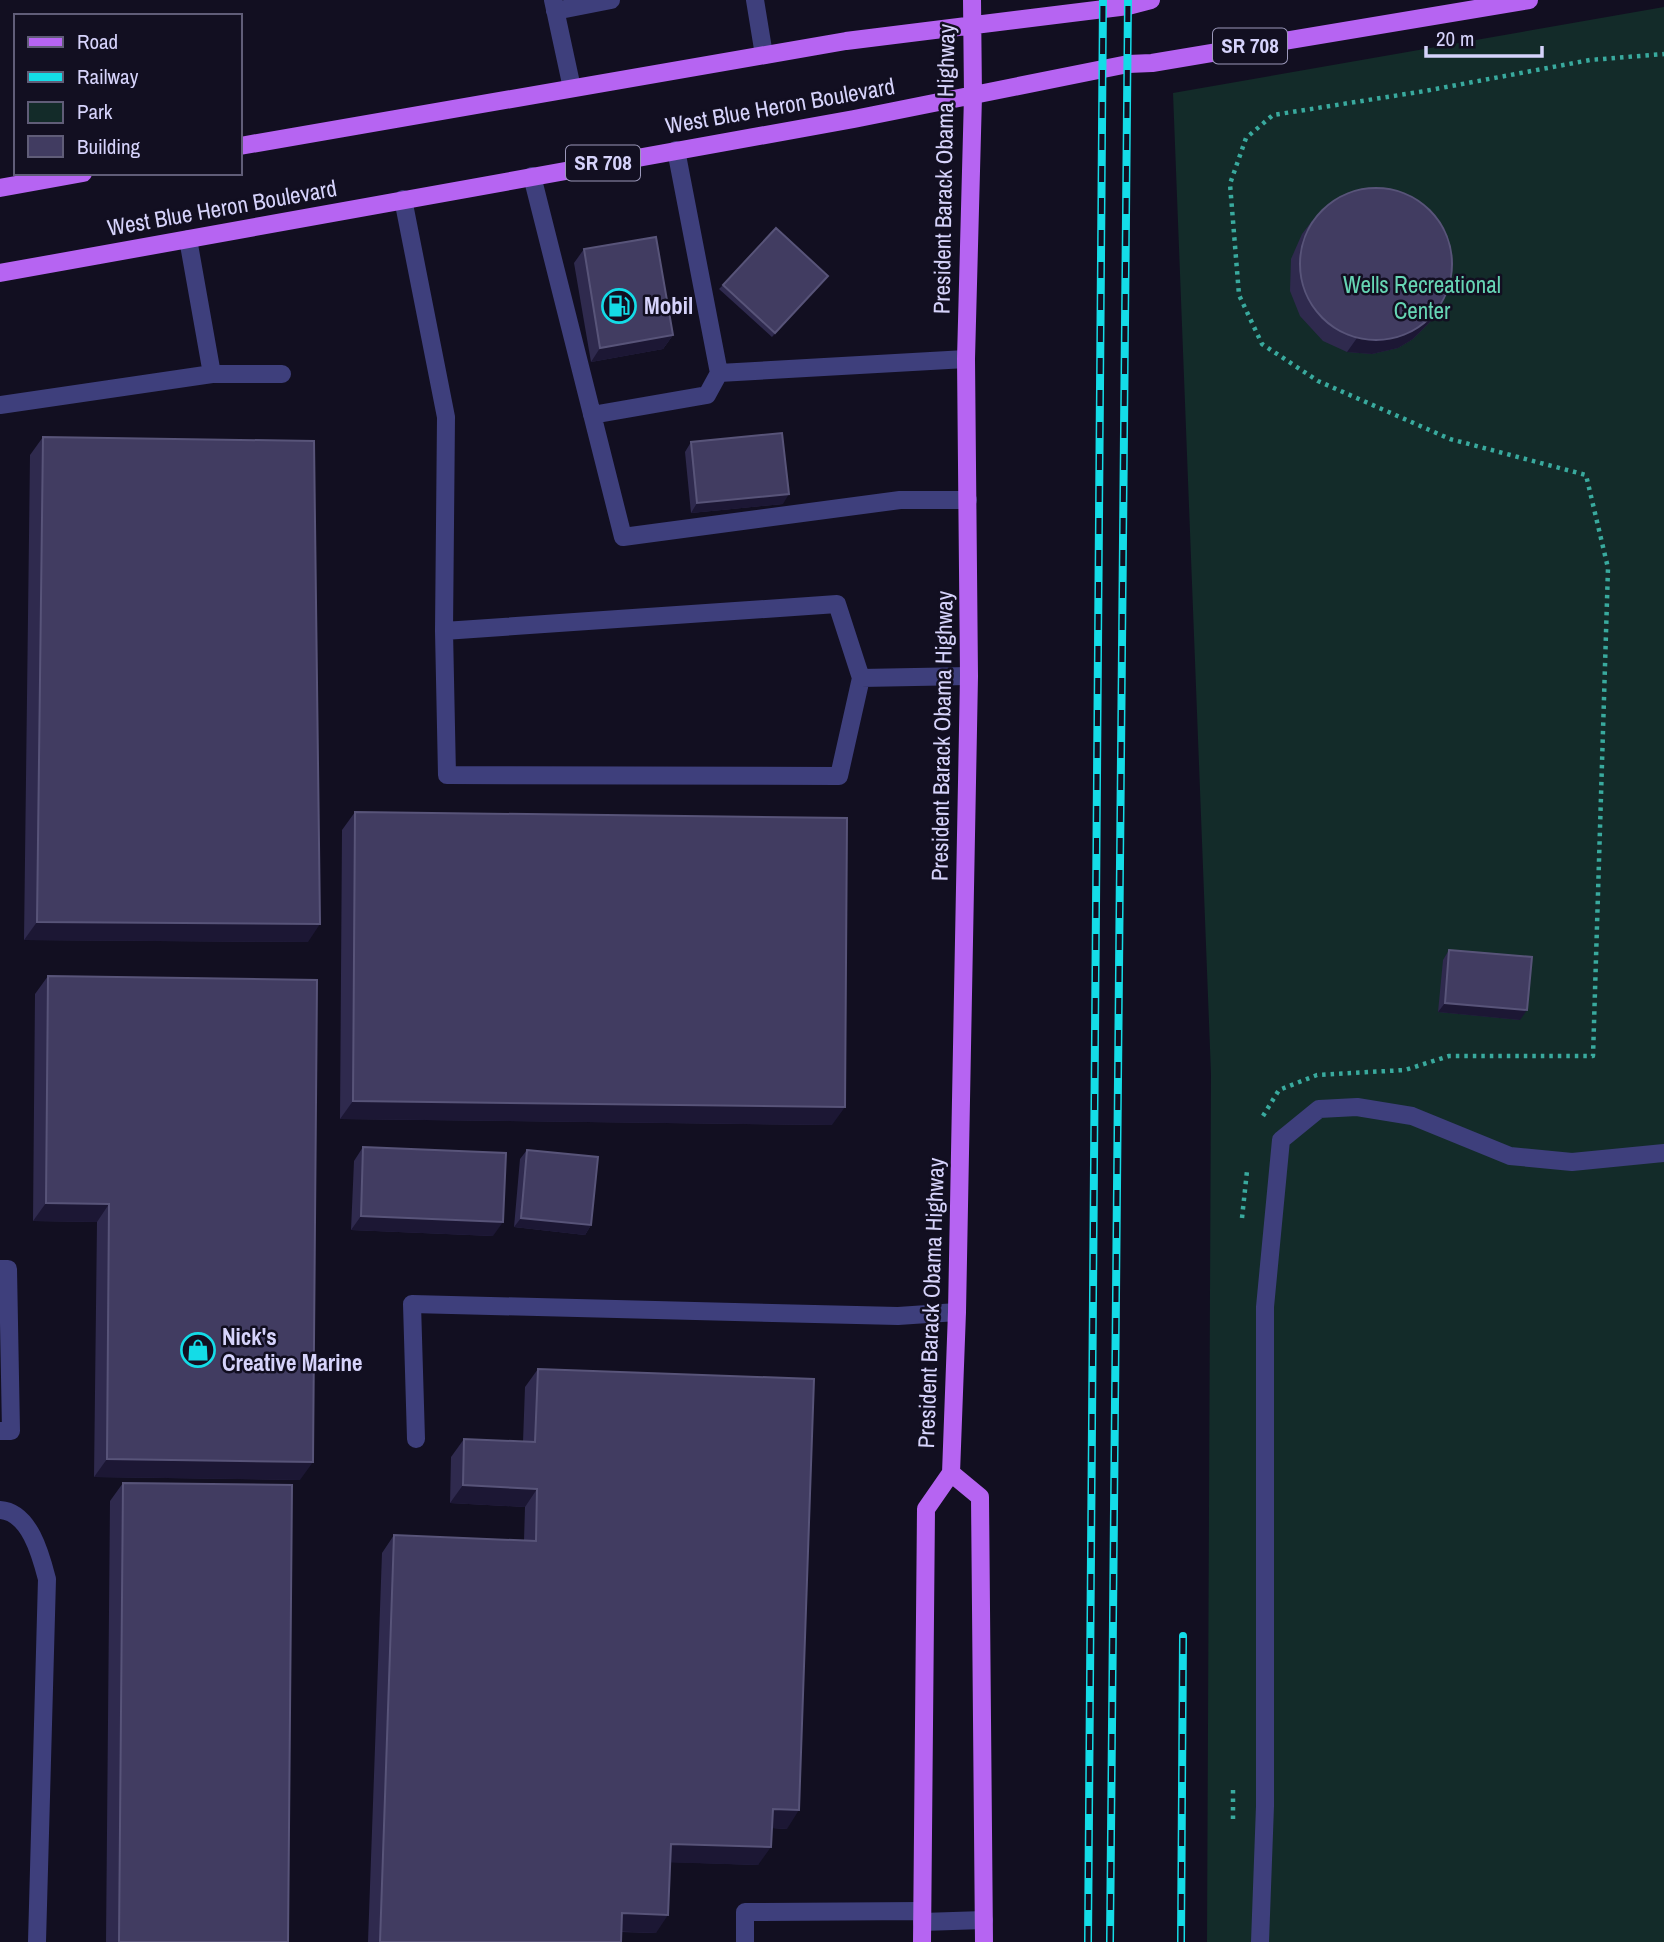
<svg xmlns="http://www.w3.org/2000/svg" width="1664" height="1942" font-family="'Archivo Narrow',sans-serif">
<rect width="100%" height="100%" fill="#120f21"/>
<path fill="#132b29" d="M1664 7V1942H1207L1211 1074 1173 93Z"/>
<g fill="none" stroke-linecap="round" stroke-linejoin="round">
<path stroke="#39aa9e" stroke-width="4.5" stroke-dasharray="3.5 5" stroke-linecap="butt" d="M1263 1116 1279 1090 1317 1075 1405 1070 1449 1056H1593L1608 568 1586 475 1450 439 1318 381 1262 344 1239 295 1230 184 1246 138 1273 115 1425 91 1590 60 1664 54
M1242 1218 1247 1171
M1233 1819V1786"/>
<path stroke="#3e3f7c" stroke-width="18" d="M553 0 572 88
M755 0 764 55
M555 11 611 0
M676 150 719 373 966 359
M532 176 623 537 900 500H968
M403 199 446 417 444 631 447 775 839 776 861 678 837 604 444 631
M212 374H282
M0 405 212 374 188 239
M592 415 707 395 719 373
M861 678 969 676
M0 1269H8L11 1431H0
M416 1439 412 1304 898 1316 957 1312
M0 1510C30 1512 41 1556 47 1579L37 1942
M922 1922 984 1920
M745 1942V1912L922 1911
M1260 1942 1265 1806V1307L1281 1140 1319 1109 1357 1107 1412 1116 1510 1156 1572 1162 1664 1153"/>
<path stroke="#b664f2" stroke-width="18" d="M240 146 846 41 1128 6 1151 0
M0 188 83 173
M0 273 854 119 1128 64 1152 63 1529 0
M951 1473 980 1497 984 1942
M922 1942 926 1509 951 1473 957 1312 969 676 966 359 973 96 972 0"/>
<g stroke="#14dce7" stroke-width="8">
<path id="rail" d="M1088 1942 1103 0
M1110 1942 1128 0
M1181 1942 1183 1636"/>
</g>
<use href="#rail" stroke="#120f21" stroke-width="5" stroke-dasharray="16" stroke-linecap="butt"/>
</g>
<path fill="#2f2a4e" d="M1312 221 1441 306 1432 320 1413 339 1398 348 1372 354 1347 352 1323 341 1300 316 1290 291 1291 259 1302 234Z
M584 249 673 335 663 349 591 362 574 263Z
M828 276 772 337 719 289 723 285Z
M43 437 308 942 24 940 30 455Z
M691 442 783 504 691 513 685 452Z
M355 812 832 1125 340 1119 342 830Z
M1449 950 1520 1020 1438 1012 1443 960Z
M48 976 300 1480 94 1477 97 1222 33 1221 35 994Z
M363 1147 493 1236 351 1230 354 1161Z
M527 1150 591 1225 585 1235 514 1227 520 1159Z
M538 1369 787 1829 772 1828 758 1865 670 1862 656 1933 621 1932V1942H368L382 1553 394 1535 524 1540 525 1507 450 1503 451 1457 464 1439 523 1442 525 1387Z
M123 1483 288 1942H106L110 1501Z"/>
<path fill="#1c1734" d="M828 276 824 281 772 337 775 333Z
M1441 306 1432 320 1413 339 1398 348 1372 354 1347 352 1357 338Z
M673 335 663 349 591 362 600 348Z
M789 494 783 504 691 513 697 503Z
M37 922 320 924 308 942 24 940Z
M1445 1003 1527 1010 1520 1020 1438 1012Z
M353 1101 845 1107 832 1125 340 1119Z
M46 1203 109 1204 97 1222 33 1221Z
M361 1216 503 1222 493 1236 351 1230Z
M521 1218 591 1225 585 1235 514 1227Z
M107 1459 313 1462 300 1480 94 1477Z
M463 1485 537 1489 525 1507 450 1503Z
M773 1809 799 1810 787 1829 760 1827Z
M671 1844 771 1847 758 1865 658 1862Z
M622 1913 668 1915 656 1933 609 1931Z"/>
<path fill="#413c61" stroke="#585479" stroke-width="2" d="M1300 264a76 76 0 1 1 152 0a76 76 0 1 1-152 0Z
M776 228 828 276 775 333 723 285Z
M656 237 673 335 600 348 584 249Z
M782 433 789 494 697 503 691 442Z
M43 437 314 441 320 924 37 922Z
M355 812 847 818 845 1107 353 1101Z
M1449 950 1532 957 1527 1010 1445 1003Z
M48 976 317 980 313 1462 107 1459 109 1204 46 1203Z
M363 1147 506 1153 503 1222 361 1216Z
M527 1150 598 1157 591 1225 521 1218Z
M538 1369 814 1379 799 1810 773 1809 771 1847 671 1844 668 1915 622 1913 621 1942H380L394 1535 536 1541 537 1489 463 1485 464 1439 535 1442Z
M123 1483 292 1485 288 1942H119Z"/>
<defs>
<g id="fuel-ring" transform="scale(1.75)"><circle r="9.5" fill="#120f21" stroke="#14dce7" stroke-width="1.5"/><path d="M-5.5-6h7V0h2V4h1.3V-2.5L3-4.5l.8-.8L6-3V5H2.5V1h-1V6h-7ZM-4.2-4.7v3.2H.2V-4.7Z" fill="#14dce7"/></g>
<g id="shop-ring" transform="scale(1.75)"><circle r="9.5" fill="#120f21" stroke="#14dce7" stroke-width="1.5"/><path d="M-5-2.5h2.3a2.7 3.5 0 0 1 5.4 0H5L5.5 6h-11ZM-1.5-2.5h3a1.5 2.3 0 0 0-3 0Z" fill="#14dce7"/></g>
</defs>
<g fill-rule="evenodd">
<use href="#fuel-ring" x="619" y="306"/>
<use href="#shop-ring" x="198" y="1350"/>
</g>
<g text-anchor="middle" stroke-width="5" stroke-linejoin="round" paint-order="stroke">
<g fill="#120f21" stroke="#9b98ba" stroke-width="2">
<rect x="1213" y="28.5" width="74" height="35" rx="5"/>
<rect x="566" y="145.5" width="74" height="35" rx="5"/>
</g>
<g font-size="21" font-weight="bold" fill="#d6d3fb">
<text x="1250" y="53">SR 708</text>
<text x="603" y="170">SR 708</text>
</g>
<g font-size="23" fill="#d6d3fb" stroke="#120f21">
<text transform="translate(780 106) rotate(-10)" y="8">West Blue Heron Boulevard</text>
<text transform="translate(944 169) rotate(-89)" y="8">President Barack Obama Highway</text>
<text transform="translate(222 208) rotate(-10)" y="8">West Blue Heron Boulevard</text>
<text transform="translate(942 736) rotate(-89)" y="8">President Barack Obama Highway</text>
<text transform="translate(931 1303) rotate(-88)" y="8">President Barack Obama Highway</text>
</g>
<g font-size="23" fill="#66d5b4" stroke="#120f21">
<text x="1422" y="293">Wells Recreational<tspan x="1422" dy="26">Center</tspan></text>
</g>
<g font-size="23" font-weight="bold" fill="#d6d3fb" stroke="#120f21" text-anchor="start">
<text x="644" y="314">Mobil</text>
<text x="222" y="1345">Nick's<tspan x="222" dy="26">Creative Marine</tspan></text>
</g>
</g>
<rect x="14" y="14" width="228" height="161" fill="#120f21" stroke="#605d78" stroke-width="2"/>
<rect x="28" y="37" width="35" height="10" fill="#b664f2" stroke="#605d78" stroke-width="2"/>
<text x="77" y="49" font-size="21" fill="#d6d3fb">Road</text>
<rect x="28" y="72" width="35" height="10" fill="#14dce7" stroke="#605d78" stroke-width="2"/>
<text x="77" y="84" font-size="21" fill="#d6d3fb">Railway</text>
<rect x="28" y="102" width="35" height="21" fill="#132b29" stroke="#605d78" stroke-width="2"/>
<text x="77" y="119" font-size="21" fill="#d6d3fb">Park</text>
<rect x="28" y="136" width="35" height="21" fill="#413c61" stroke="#605d78" stroke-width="2"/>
<text x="77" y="154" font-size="21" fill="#d6d3fb">Building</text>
<path d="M1426 46v10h116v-10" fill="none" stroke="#d6d3fb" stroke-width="3.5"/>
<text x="1436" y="46" font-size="21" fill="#d6d3fb" stroke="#120f21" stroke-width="5" paint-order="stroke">20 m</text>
</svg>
